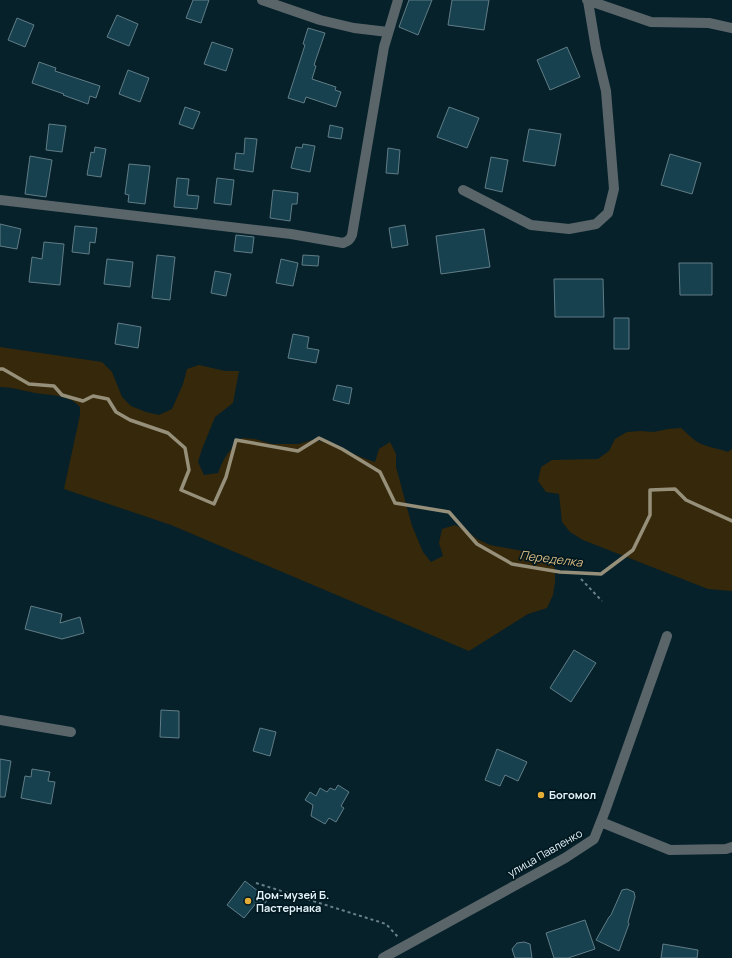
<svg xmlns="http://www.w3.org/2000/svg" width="732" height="958" font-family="Manrope,sans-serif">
<rect width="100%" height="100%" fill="#06212a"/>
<path fill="#36280a" d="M0 347 102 362 112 372 122 397 131 406 146 412 159 415 172 409 183 384 187 369 199 365 225 371H239L233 403 215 417 202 449 198 462 204 475 218 473C224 457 229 450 242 438L255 439 272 444H299L312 440 326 442 363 458 375 462 379 449 390 442 396 454V467L412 526 423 552 431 562 443 556 439 543 442 529 455 525 467 531 477 539 490 545 550 556 555 569V582L553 595 547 608 528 614 469 651 171 525 64 489 80 415V407C68 393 47 396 31 392 20 390 11 387 0 387Z
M681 428C688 434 695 442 704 445 712 448 720 449 728 452L732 449V591L708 589 583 540 570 532 562 522 559 494 546 492 538 481 541 467 552 460 598 459 609 451 615 439 627 432 640 431 654 432 668 429Z"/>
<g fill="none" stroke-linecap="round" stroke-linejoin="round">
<path stroke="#968f7a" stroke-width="3.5" d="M0 369H3L29 384 54 386 62 395 83 401 93 396 108 399 116 412 130 420 168 433 185 448 189 470 181 490 214 504 226 477 236 440 298 451 319 438 342 449 380 472 395 503 449 512 477 544 512 564 560 572 601 574 633 550 650 515V490L675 489 686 500 732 521"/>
</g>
<path fill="#17414e" stroke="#607d87" d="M193 0H209L201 23 186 18Z
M409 0H432L418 35 399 27Z
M452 0H489L484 30 448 25Z
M117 15 138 24 129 46 107 37Z
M17 18 34 25 25 47 8 40Z
M308 28 325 33 314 65 316 66 312 79 336 87 335 90 341 92 336 107 306 97 304 103 288 98 305 45 303 44Z
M212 42 233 49 226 71 204 64Z
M567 47 580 77 550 90 537 60Z
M39 62 56 68 55 71 100 86 96 98 90 96 88 104 63 95 64 94 32 83Z
M128 70 149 78 140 102 119 94Z
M185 107 200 112 193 129 179 124Z
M449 107 479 118 467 148 437 137Z
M49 124 66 126 62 152 46 150Z
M330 125 343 128 341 139 328 137Z
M529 129 561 134 555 166 523 161Z
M245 138 257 139 253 172 234 169 236 153 244 154Z
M303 144 315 146 310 172 291 168 296 147 302 148Z
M95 147 106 149 101 177 87 175 91 152 94 153Z
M388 148 400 150 398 174 386 173Z
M670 154 701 163 692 194 661 185Z
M30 156 52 160 46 197 25 194Z
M491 157 508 160 502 192 485 188Z
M129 164 150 166 145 204 128 202 129 195 125 194Z
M177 178 189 179 187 195 199 196 197 209 174 207Z
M217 178 234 180 231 205 214 203Z
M273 190 298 193 297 204H292L290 221 270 218Z
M0 224 21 229 17 249 0 246Z
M405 225 408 245 392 248 389 228Z
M75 226 97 228 95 243 90 242 89 254 72 252Z
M484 229 490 267 441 274 436 236Z
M236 235 254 237 252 253 234 251Z
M44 242 64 244 60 285 29 282 32 257 42 259Z
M157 255 175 257 170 300 152 298Z
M303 255 319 256 318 266 302 265Z
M107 259 133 262 130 287 104 284Z
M281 259 298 263 293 286 276 283Z
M679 263H712V295H680Z
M215 271 231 274 226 296 211 293Z
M554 279H603L604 317H555Z
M614 318H629V349H614Z
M118 323 141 327 138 348 115 344Z
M293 334 309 337 307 348 319 350 316 363 288 358Z
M337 385 352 388 349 404 333 400Z
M31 606 62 614 60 623 80 617 84 633 62 639 25 629Z
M574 650 596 663 571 702 550 688Z
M161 710 179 711V738L160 737Z
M260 728 276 732 270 756 253 751Z
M497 749 527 762 518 781 505 775 500 786 485 780Z
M0 759 11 761 5 797H0Z
M32 769 50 772 48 781 55 782 51 804 21 798 25 776 31 777Z
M338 785 349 792 341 806 344 808 336 822 329 818 325 824 311 816 313 805 305 800 310 792 316 796 320 788 327 792 330 788 335 790Z
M245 881 268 899 262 907 257 902 244 918 227 905Z
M627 889 634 892 635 897 628 922 629 924 619 951 596 940 609 917 611 915 622 890Z
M585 920 595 949 568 958H554L546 933Z
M524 942 530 944 532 958H515L512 949 517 943Z
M663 944 698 950 697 958H661Z"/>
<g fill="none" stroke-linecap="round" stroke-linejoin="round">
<path stroke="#6b8088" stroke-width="2" stroke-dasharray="3 3" stroke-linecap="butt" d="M581 579 602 601
M256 883 386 924 398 937"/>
<path stroke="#596569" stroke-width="10" d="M262 0 320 20 354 28 388 32
M587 0 651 22 709 23 732 28
M463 190 531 225 569 229 596 224 608 213 614 189 606 91 596 49 588 1
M0 200 291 234 343 243C348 241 350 240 352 235L384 47 398 0
M0 720 71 732
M601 822 670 850 726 849 732 847
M383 958 565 858 594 839 605 811 667 636"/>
</g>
<g fill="#e5ad35" stroke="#001820" stroke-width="1.5">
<circle cx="541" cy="795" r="4"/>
<circle cx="248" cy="901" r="4"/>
</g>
<g text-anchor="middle" stroke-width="3.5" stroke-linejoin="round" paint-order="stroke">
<g font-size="11" font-weight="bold" fill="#e3f2f8" stroke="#001820" text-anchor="start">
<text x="549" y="799">Богомол</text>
<text x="256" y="899">Дом-музей Б.<tspan x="256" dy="13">Пастернака</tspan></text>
</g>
<g font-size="11" fill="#e3f2f8" stroke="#001820">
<text transform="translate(545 853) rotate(-30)" y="4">улица Павленко</text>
</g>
<g font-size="12" font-style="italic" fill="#dcbe85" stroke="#001820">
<text transform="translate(551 559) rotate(7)" y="4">Переделка</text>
</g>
</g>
</svg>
